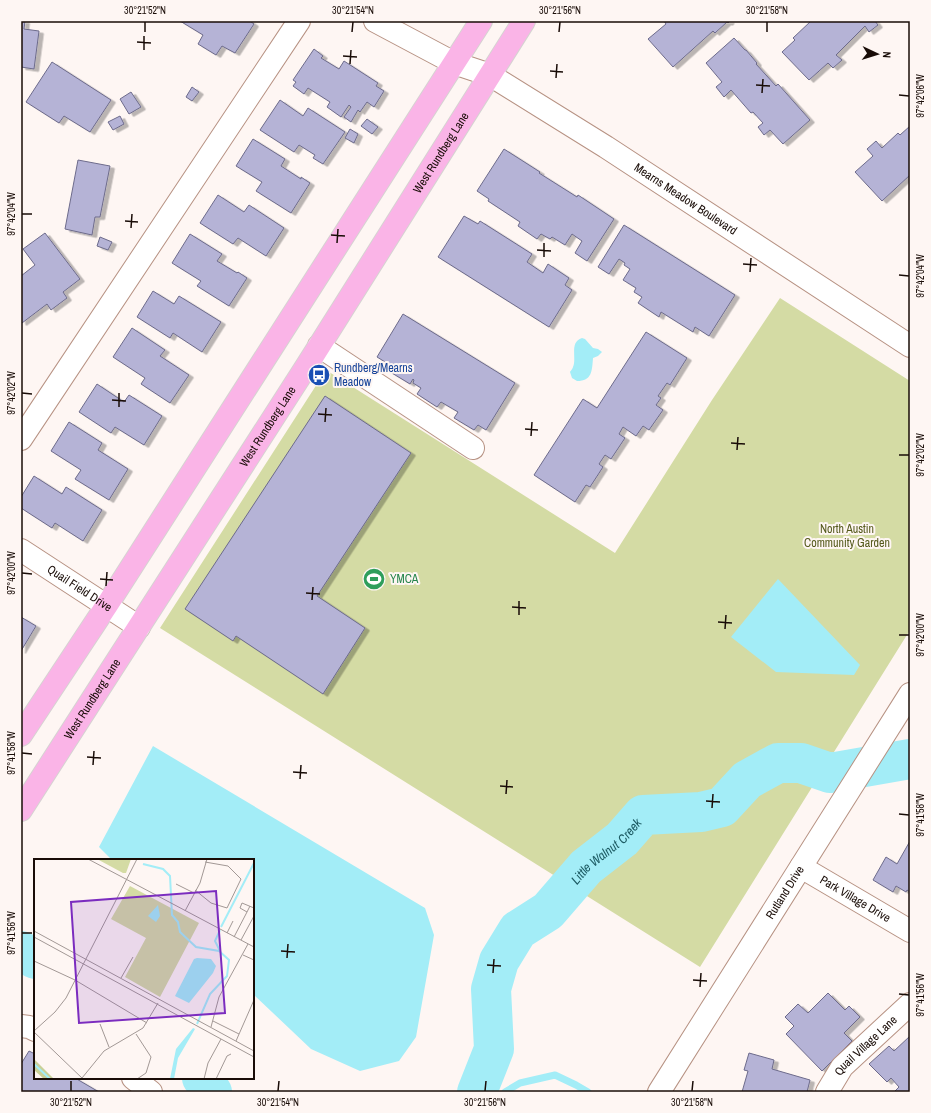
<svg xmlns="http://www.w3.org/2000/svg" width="931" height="1113" font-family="'Archivo Narrow',sans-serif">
<defs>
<filter id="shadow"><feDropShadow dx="4.5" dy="2.5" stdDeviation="0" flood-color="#0004"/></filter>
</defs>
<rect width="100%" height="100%" fill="#fef6f3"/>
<path fill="#d4dba4" d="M780 298 910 381V630L700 967 160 628 326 370 615 553 712 400Z"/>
<path fill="#a3edf7" d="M582 338 585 339 593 348 598 349 602 352 598 356 593 358C592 371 592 381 577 381L572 378 570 372C570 372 573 368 573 367 577 358 569 342 582 338Z
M778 579 860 665 854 675 776 672 731 637Z
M153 746 425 908 434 935 416 1037 399 1061 360 1071 311 1049 253 994V860H112L99 847Z"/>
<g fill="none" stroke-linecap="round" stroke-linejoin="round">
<path stroke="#a3edf7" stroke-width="7" d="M505 1092 520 1083 555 1075 576 1085 588 1092"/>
<g stroke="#a3edf7" stroke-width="40">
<path d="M21 951 35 959"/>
<path d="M202 1078 212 1092"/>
<path id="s1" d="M477 1092 494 1049 491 989 499 961 518 930 548 911 586 867 622 839 643 815 701 812 722 807 747 780 778 763H801L830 773 910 759"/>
</g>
</g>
<path fill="#b5b3d6" stroke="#6d6b8b" filter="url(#shadow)" d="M21 21H25L24 29 39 31 34 69 21 67Z
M180 21H250L254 24 235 53 222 46 216 55 198 44 203 35Z
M664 21H730L728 23 727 22 715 33 713 31 673 67 648 39 666 24Z
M811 21H875L878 25 869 32 865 26 836 55 842 60 833 68 828 63 809 80 782 52 795 40 793 38Z
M734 38 745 50H746L757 63 756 64 776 86 778 84 810 120 783 144 770 130 764 135 758 127 763 123 753 112 751 113 731 90 724 97 716 87 722 82 706 63Z
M314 49 323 56 321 58 339 69 344 61 378 83 376 86 384 91 374 107 367 102 360 112 358 110 351 122 344 117 351 107 349 105 341 117 327 107 330 102 308 88 304 94 293 86 296 82 293 80Z
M52 62 111 100 90 132 64 116 59 123 26 102Z
M192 87 199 92 192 101 186 97Z
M131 92 141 107 129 114 120 99Z
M280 100 303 116 308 108 345 132 323 164 313 158 315 155 299 145 294 152 260 130Z
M120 116 124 124 113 130 108 122Z
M367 119 378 127 372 134 361 126Z
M910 126V175L882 201 855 172 873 156 867 149 876 141 882 148 898 133 900 135Z
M350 129 358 134 354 143 345 138Z
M253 139 285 159 281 166 301 179V177L310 183 291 213 256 191 262 182 236 166Z
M504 149 540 172 539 173 577 197 578 195 614 219 587 261 575 253 582 241 572 234 565 245 552 237 550 239 541 234 537 239 518 226 520 222 488 201 489 199 477 191Z
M78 160 110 166 100 217H95L92 235 65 229Z
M218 195 244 212 249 205 284 228 266 256 238 238 233 244 200 223Z
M464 216 478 224 480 221 532 254 527 262 543 273 548 264 569 278 565 285 572 290 549 327 438 257Z
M624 225 735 295 709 336 695 327 693 332 661 312 659 317 638 303 642 297 634 292 636 288 623 280 630 269 624 265 625 263 619 259 609 274 598 267Z
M45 233 80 279 63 292 67 298 51 310 47 304 22 323 21 321V276L35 265 23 249Z
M190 234 222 254 217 261 237 273 238 272 247 278 229 306 197 286 201 281 172 263Z
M100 237 112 242 108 250 97 246Z
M153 291 174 304 179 296 221 322 202 352 173 333 170 338 137 317Z
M403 314 515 383 486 430 478 425 474 430 454 418 458 412 441 402 437 407 417 394 421 388 413 383 414 380 413 379 410 384 387 370 390 365 377 357Z
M132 328 165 350 160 356 189 375 170 403 141 384 145 378 113 357Z
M646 332 687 358 670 385 667 383 658 396 661 398 656 405 663 410 649 430 643 426 636 436 623 427 619 434 625 438 611 459 605 455 599 464 603 467 590 487 586 485 575 502 534 475 583 399 597 408Z
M97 384 124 402 129 395 162 416 144 445 115 427 111 433 79 412Z
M325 396 411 453 317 596 365 628 323 694 236 636 233 641 185 609Z
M69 422 102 443 98 450 128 469 109 500 75 479 81 470 51 451Z
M34 476 62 494 66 487 102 510 83 541 55 523 52 528 21 508V497Z
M21 617 36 626 21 651Z
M910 841V892L907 890 906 892 896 886 893 892 873 880 886 857 897 864Z
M828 993 845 1010 849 1006 860 1017 844 1033 852 1041 822 1071 786 1034 794 1026 785 1017 798 1004 808 1013Z
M910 1036V1092H894L899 1087 891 1078 887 1082 869 1064 889 1046 894 1051Z
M29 1051 35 1054V1078H75L99 1092H21V1064Z
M749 1053 774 1060 772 1069 810 1080 807 1092H742L748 1071 744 1070Z"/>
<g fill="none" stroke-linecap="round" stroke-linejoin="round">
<g stroke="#b79283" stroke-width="24">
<g id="minor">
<path id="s2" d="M375 21 454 63 490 75 606 147 910 346"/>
<path d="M319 346 473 448"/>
<path d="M21 439 299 21"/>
<path id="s3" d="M21 550 139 627"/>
<path id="s4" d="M801 867 910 931"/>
<path d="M21 1026 29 1027 35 1030"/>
<path d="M133 1078 151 1092"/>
<path id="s5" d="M659 1092 910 694"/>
<path id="s6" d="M827 1092 842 1067 910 1004"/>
</g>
</g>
<g stroke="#d6d3d2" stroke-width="24">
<g id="major">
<path d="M21 735 107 605 481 21"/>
<path id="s7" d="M21 810 306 367 524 21"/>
</g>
</g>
<use href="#minor" stroke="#fff" stroke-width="22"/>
<use href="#major" stroke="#fab4e7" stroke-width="22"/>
</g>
<path fill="none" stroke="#190c07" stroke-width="1.5" d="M145 32V22M352 32 353 22M559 32 560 22M767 32V22M137 42 151 43M144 50V36M343 56 357 57M350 64 351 50M550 71 563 72M556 78 557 64M756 85 770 86M762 93 763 79M899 95 909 96M22 214H32M125 221 138 222M131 228 132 214M331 235 345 236M337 243 338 229M537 250 551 251M544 257V243M743 264 757 265M750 272 751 258M899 275 909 276M22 393 32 394M112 400 126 401M119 407V393M318 414 332 415M325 422 326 408M525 429 538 430M531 436 532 422M731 443 745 444M737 450 738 437M899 455H909M22 573 32 574M100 579 113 580M106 586 107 572M306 593 320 594M312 600 313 587M512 607 526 608M519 615V601M718 622 732 623M725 629 726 615M899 635H909M22 753 32 754M87 757 101 758M93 765 94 751M293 772 307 773M300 779 301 765M500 786 513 787M506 794 507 780M706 801 720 802M712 808 713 794M899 814 909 815M22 933H32M281 951 295 952M287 958 288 944M487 965 501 966M493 973 494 959M693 980 707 981M700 987 701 973M899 994 909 995M71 1091V1081M278 1091 279 1081M485 1091 486 1081M692 1091 693 1081"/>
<defs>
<g id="bus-disc" transform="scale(1.15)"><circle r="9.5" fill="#1a4fb4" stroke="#fef6f3"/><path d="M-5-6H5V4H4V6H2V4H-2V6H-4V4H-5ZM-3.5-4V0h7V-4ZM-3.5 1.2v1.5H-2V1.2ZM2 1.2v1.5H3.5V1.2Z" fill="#fff"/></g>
<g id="stadium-disc" transform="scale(1.15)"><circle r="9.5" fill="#2e9e5b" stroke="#fef6f3"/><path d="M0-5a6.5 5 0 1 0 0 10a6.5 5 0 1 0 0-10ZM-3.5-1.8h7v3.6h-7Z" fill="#fff"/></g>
</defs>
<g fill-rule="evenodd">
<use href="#bus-disc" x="319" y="375"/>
<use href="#stadium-disc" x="374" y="579"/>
</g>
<g text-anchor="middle" stroke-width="4" stroke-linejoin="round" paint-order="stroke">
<g font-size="12" fill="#190c07" stroke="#fef6f3">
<text dy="4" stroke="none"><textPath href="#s7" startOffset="780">West Rundberg Lane</textPath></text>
<text dy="4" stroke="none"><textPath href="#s2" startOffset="359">Mearns Meadow Boulevard</textPath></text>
<text dy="4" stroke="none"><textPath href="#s7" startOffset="456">West Rundberg Lane</textPath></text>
<text dy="4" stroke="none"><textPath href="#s3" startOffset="70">Quail Field Drive</textPath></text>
<text dy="4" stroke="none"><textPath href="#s7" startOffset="132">West Rundberg Lane</textPath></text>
<text dy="4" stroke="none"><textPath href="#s5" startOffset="236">Rutland Drive</textPath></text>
<text dy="4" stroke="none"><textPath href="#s4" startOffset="63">Park Village Drive</textPath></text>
<text dy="4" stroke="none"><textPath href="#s6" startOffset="61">Quail Village Lane</textPath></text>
</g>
<g font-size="12" fill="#164399" stroke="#fef6f3" text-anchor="start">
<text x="334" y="372">Rundberg/Mearns<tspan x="334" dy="14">Meadow</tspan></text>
</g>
<g font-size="12" fill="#54591b" stroke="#fef6f3">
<text x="847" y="533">North Austin<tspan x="847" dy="14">Community Garden</tspan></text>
</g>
<g font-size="12" fill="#27864d" stroke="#fef6f3" text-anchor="start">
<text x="390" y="583">YMCA</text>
</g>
<g font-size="13" font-style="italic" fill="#1c5a62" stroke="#fef6f3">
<text dy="5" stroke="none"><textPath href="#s1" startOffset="291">Little Walnut Creek</textPath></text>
</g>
</g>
<g transform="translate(34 859)">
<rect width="220" height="220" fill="#fef6f3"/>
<path d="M63 0H97L92 14H89ZM96 27 165 64 126 138 91 118 112 79 77 60Z" fill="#d4dba4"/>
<path d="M0 200 20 220H10L0 211Z" fill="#c9d098"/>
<path d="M124 46 126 57 122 63 114 57ZM163 99 177 100 182 107 179 114 155 144 141 137 160 100ZM159 169 161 170 144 199 140 220H136L142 190Z" fill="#a3edf7"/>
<path fill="none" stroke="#a3edf7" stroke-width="2" d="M109 5 129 10 136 17 138 56 144 63 146 73 162 88 185 92 195 101 193 117 176 135 163 165M187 68 220 4M186 71 181 82 187 94M0 205 16 220"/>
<path fill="none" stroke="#a29895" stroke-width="1" d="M54 0 220 88M142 25 160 34M161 31 177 44 193 49 207 20 194 7 171 3M216 47 213 53 206 49 208 44 220 49M151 52 166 24 173 0M0 72 220 192M193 74 199 62M0 78 220 198M200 78 213 53M207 81 220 57M209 96 220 101M0 102 41 121 113 164M87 119 99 98M179 162 205 175M66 165 75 188M177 168 185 138 214 85M0 172 21 153 32 139 103 0M0 173 49 220M102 175 117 198 112 214 103 220M202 182 220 141M48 219 70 192 109 169 124 144M170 220 174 204 187 180M182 220 193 197 197 195"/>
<path fill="#7b2cbf" fill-opacity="0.15" stroke="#7b2cbf" stroke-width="2" d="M182 32 191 154 45 164 37 43Z"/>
<rect width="220" height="220" fill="none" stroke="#190c07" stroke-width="2"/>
</g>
<rect width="931" height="1113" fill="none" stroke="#fef6f3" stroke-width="44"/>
<g transform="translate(877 54) rotate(94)" stroke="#fef6f3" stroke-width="3" paint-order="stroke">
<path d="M0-3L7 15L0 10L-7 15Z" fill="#190c07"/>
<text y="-6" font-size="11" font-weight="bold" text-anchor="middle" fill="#190c07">N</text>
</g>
<rect x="22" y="22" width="887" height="1069" fill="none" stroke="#190c07" stroke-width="1.5"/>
<g font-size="10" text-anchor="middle" fill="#190c07">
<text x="145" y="14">30°21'52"N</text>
<text x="353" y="14">30°21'54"N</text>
<text x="560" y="14">30°21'56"N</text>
<text x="767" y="14">30°21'58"N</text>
<text transform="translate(920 96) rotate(-90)" y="4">97°42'06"W</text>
<text transform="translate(11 214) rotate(-90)" y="4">97°42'04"W</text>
<text transform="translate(920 276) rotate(-90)" y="4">97°42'04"W</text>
<text transform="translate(11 393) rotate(-90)" y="4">97°42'02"W</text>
<text transform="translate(920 455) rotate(-90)" y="4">97°42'02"W</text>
<text transform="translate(11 573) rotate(-90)" y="4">97°42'00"W</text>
<text transform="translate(920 635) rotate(-90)" y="4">97°42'00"W</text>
<text transform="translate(11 753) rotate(-90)" y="4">97°41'58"W</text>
<text transform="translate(920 815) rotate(-90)" y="4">97°41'58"W</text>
<text transform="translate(11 933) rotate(-90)" y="4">97°41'56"W</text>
<text transform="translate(920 995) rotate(-90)" y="4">97°41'56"W</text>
<text x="71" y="1106">30°21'52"N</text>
<text x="278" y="1106">30°21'54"N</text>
<text x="485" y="1106">30°21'56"N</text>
<text x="692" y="1106">30°21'58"N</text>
</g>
</svg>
